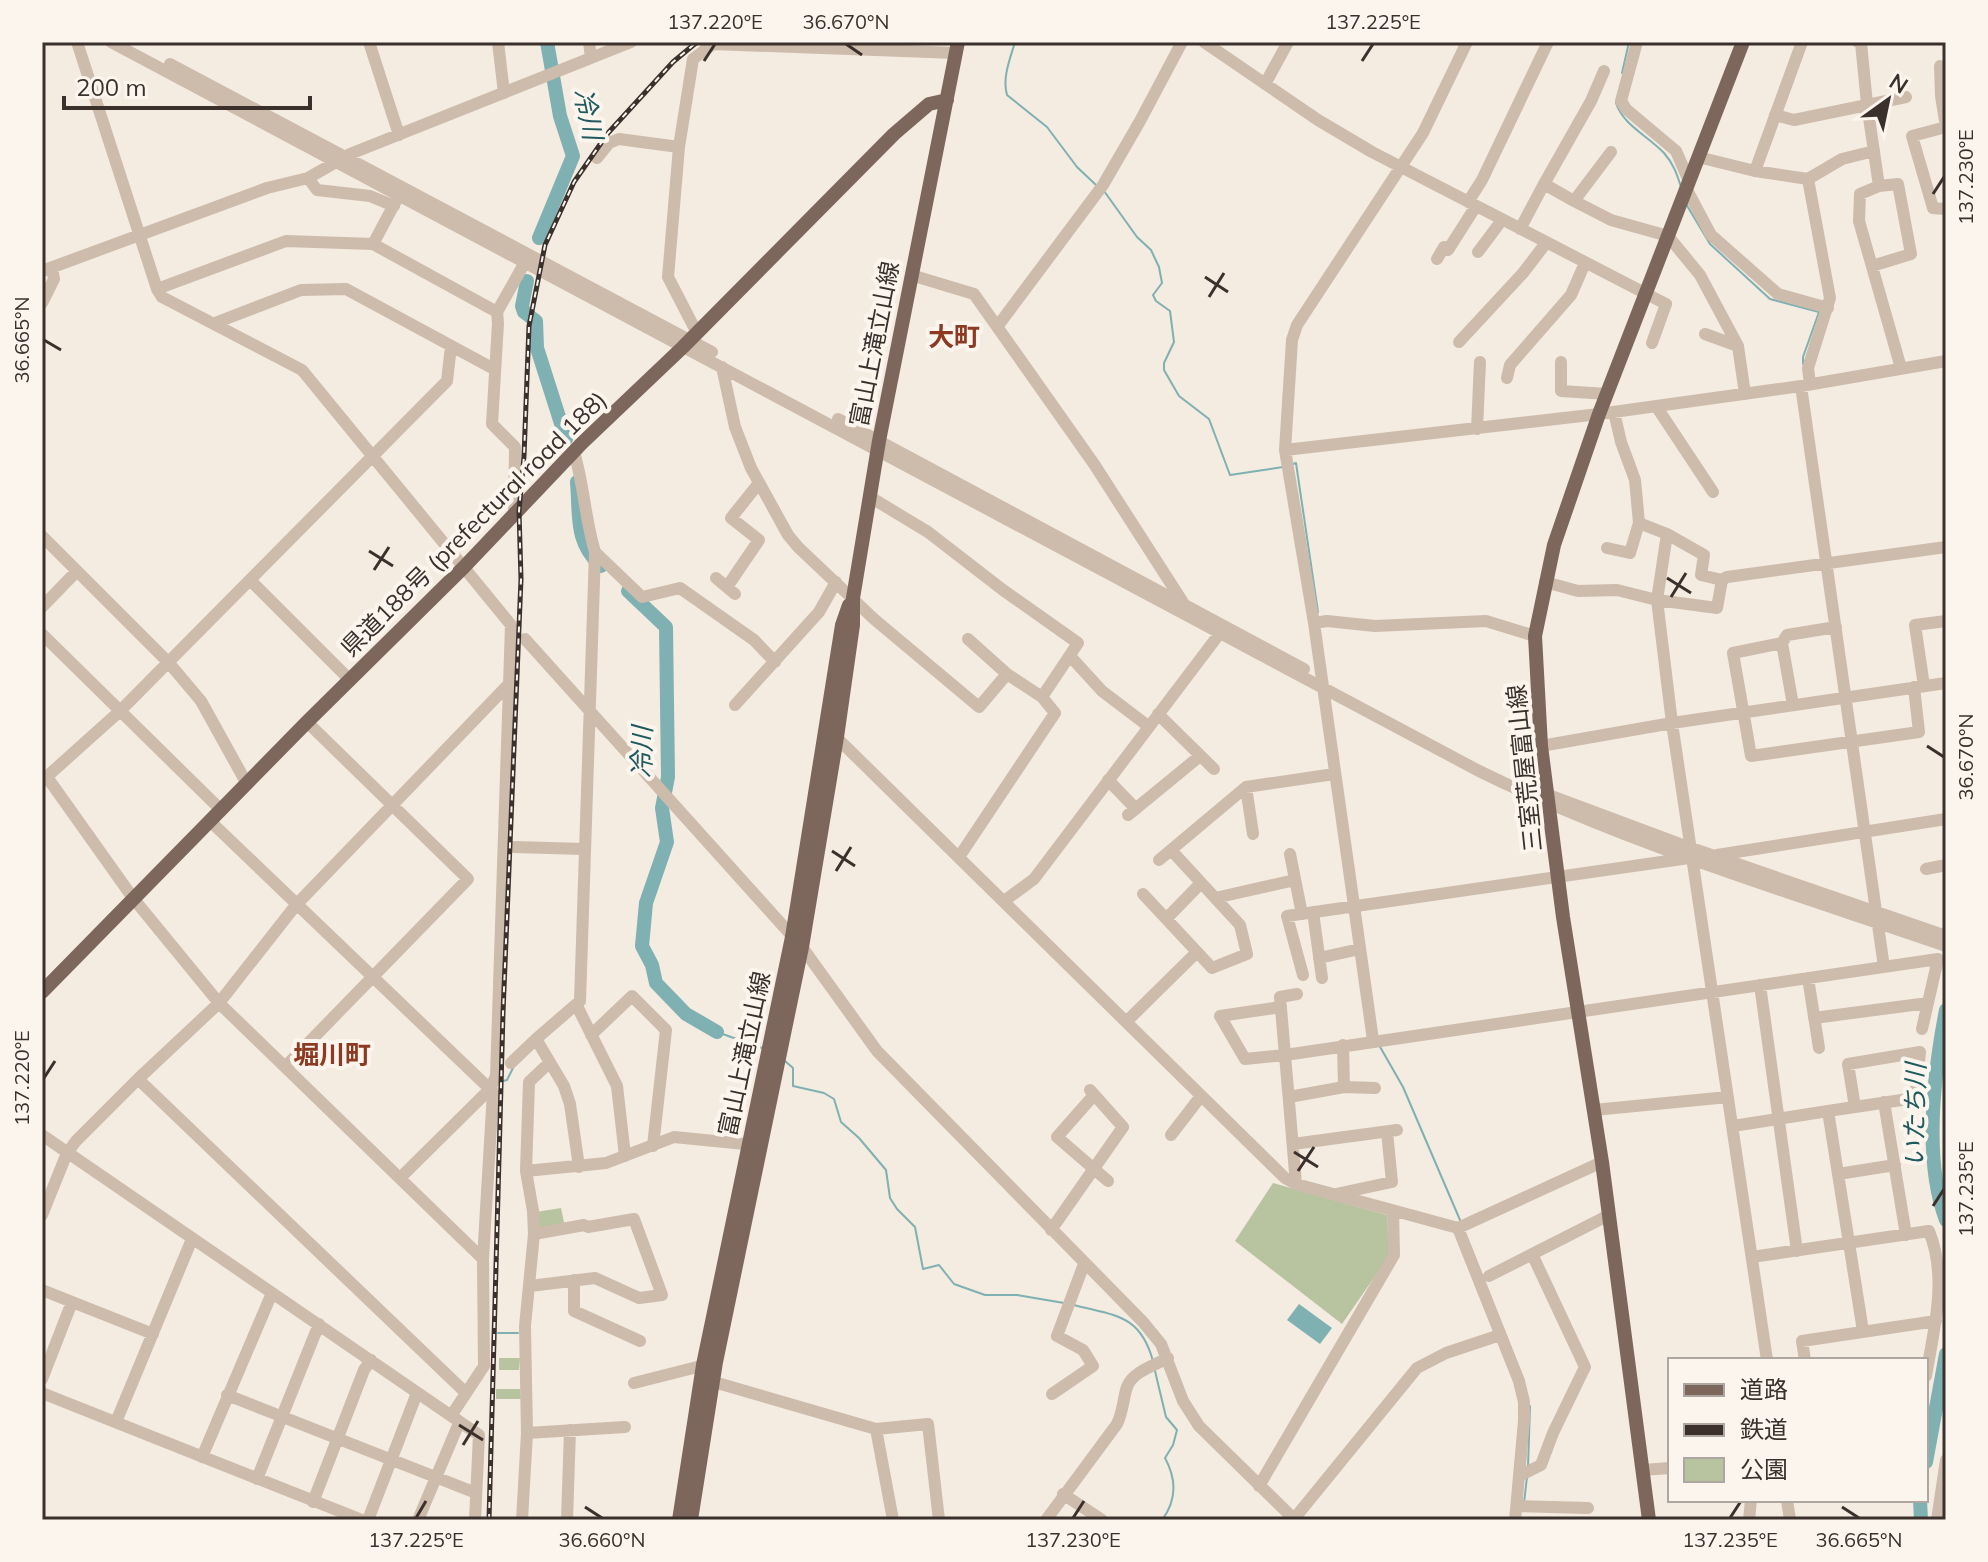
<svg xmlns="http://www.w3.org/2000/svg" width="1988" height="1562" font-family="Mulish,'Noto Sans JP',sans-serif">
<rect width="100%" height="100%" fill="#f4ebe1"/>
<path fill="#b8c4a0" d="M1273 1183 1387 1215 1389 1256 1342 1324 1235 1241Z
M561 1208 565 1227 536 1228V1212Z
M499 1358H520L519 1370H499Z
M496 1389H520L521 1399H496Z"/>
<path fill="#7fb0b2" d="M1299 1304 1332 1328 1320 1344 1287 1320Z"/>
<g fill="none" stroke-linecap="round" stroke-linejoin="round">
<path stroke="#7fb0b2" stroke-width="2" d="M1015 42C1010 59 1002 78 1007 95L1047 127 1077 167 1096 185
M1622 73 1629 42
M1616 103C1623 125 1648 136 1664 153 1673 163 1677 174 1681 187
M1104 191 1137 237 1151 250 1159 267 1162 283 1153 295 1156 301 1170 311 1174 342 1164 363V370L1179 396 1209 419 1230 475 1283 467
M1686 204 1710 244 1770 299 1819 312 1803 357V364
M1293 464 1296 463 1318 612
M717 1032 762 1048
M1379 1045 1403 1087 1460 1220
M785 1061 793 1068V1086L824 1093 834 1099 841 1122 859 1138 886 1170 890 1198 897 1209 915 1227 923 1269 939 1265 954 1284 985 1295H1017L1064 1303
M503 1081 507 1080 513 1068
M1074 1305C1115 1316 1140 1314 1153 1361
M498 1333H518
M1155 1371 1166 1417 1177 1430 1173 1445 1165 1458C1177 1480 1177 1500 1162 1520
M1528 1467 1530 1406
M1524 1503 1527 1477"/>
<path stroke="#7fb0b2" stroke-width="14" d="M539 238 573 156 560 116 547 42
M527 281 522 306 524 312 536 321 537 348 566 439
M577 482C580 515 574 541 601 566
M628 591 666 627 668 777 662 808 667 842 646 903 642 946 652 965 656 983 686 1014 717 1032
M1946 1010C1934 1072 1923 1159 1946 1220
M1926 1462 1946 1354
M1920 1500 1921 1520"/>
<path stroke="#cdbbac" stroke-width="12" d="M77 42 157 289 162 297 302 370 511 625 496 1076 490 1089 400 1178
M111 42 1479 771C1628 844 1789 892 1946 946
M369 42 399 135
M498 42 504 93
M589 42 591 58
M1204 42 1318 120 1372 152 1666 304 1652 343
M1637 42 1621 101 1626 109 1676 151 1689 181
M1858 42 1861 43 1867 104 1879 186 1860 194 1859 221 1901 368
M170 64 712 352
M1940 66 1941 96 1946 127 1912 136 1933 208 1946 209
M1265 84 1288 42
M1775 115 1794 120 1906 97
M1611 152 1574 201 1611 220 1668 236 1700 275 1738 346
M1698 157 1755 171 1808 179 1842 159 1874 151
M597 158 609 143 619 139 679 147
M1755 171 1802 42
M308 178 317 190 370 196 394 206
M1808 179 1830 298 1808 368 1810 384
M1544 184 1591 101 1604 71
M1686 188 1711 235 1778 294 1828 308
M1468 202 1482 180 1548 42
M1520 229 1544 184 1574 201
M373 244 396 201
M1478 252 1502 220
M1437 259 1444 247 1448 250 1476 206
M1872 266 1911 254 1898 184 1879 186
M42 271 267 188 308 178 350 154 631 42
M911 275 974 294 1094 464 1184 604
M157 289 286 241 373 244 497 312
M42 303 54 279 52 268
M215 323 301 290 346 289 494 369
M997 327 1103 185 1140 121 1182 42
M697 333 668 277 679 147 693 59 713 44 956 53
M1705 334 1738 346 1745 394
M1459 342 1523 273 1546 243
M1561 362V391L1607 394
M722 367 735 427 751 468 788 535 798 547 874 619 979 707 1007 674 1042 697 1078 643 1003 590 928 532 870 497
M1507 378 1510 365 1571 295 1585 263
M1801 386 1884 967
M1656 406 1713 492
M1614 412 1621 442 1635 480 1639 523 1667 534 1657 600 1672 723 1767 1360
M838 419 1304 669
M1477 429 1480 362
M1285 450 1599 414 1801 386 1946 361
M574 452C584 485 585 519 595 552L580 1001 536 1039 564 1086 570 1104 579 1167
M514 516 515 447 492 424 498 323 497 312 524 264
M1667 534 1704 555 1701 575 1722 580
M42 536 169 663 201 701 247 784
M1607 548 1630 553 1639 523
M595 552 642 597 680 588 754 640 775 662
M716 578 735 594
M250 580 350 680
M1545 582 1578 591 1617 590 1657 600 1717 608 1722 580 1727 577 1946 547
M727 587 759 540 731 518 759 483
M42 607 77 571
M1314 623 1327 621 1375 626 1486 621 1535 636
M42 634 221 810
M525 639 802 947 877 1051 1143 1322 1161 1344 1183 1401 1199 1426 1295 1520
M968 639 1007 674
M1782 643 1733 653 1751 756 1919 732 1914 687
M1070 656 1102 691 1148 726
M1924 686 1915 625 1946 621
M735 705 819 612 836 582
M1793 705 1782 643 1787 635 1836 627
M1158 714 1214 769
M833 734 1285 1178 1296 1184 1458 1228 1602 1162
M1541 746 1672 723 1946 683
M47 777 133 898 219 1003 483 1259
M1108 780 1136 809
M42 781 120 711 447 381 451 346
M1246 787 1253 834
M1541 792 1691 848 1946 936
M1128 815 1200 756
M210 821 493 1092 483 1259 484 1366 451 1416
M514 847 584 849
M1290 854 1302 914
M1717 855 1946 819
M959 857 1055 713 1042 697
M1159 860 1246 787 1334 774
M1926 869 1946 865
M1143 894 1212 968 1247 954 1240 925 1171 850
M1215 898 1295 880
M1004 901 1034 879 1220 633
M1313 912 1322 978
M1167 918 1201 883
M1319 958 1360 949
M1303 975 1287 916 1689 858
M1808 978 1819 1048
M1760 985 1797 1251
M577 1006 617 1086 625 1156
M1281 1007 1220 1016 1245 1059 1285 1055 1280 997 1297 994
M1814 1018 1928 1003
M1126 1022 1197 952
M591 1035 632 996 666 1030 653 1146
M1373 1040 1314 623 1285 450 1292 340 1297 325 1423 133 1467 42
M1343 1045 1344 1087
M511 1063 536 1039
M285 1067 468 879 307 722
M138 1079 466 1393
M1094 1095 1057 1137 1108 1181
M1289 1097 1344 1087 1375 1088
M1884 1102 1906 1235
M1594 1110 1728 1097
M1828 1111 1915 1098 1920 1052 1848 1064 1855 1107
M1733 1126 1828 1111 1863 1331
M42 1135 479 1435 475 1520
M1171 1135 1201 1096
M1293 1144 1397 1130
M526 1171 529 1082 549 1063
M1838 1174 1895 1165
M1296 1184 1285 1055 1938 959 1922 1029
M1336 1194 1392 1182 1387 1132
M42 1215 67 1153 76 1141 138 1079 219 1003 296 905 508 685
M1458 1228 1519 1381 1524 1402V1421L1515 1520
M1051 1230 1123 1127 1090 1090
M1752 1257 1929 1231C1948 1278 1934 1328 1926 1376
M1489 1276 1609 1215
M574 1280V1311L640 1341
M530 1286 595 1278 639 1298 662 1295 634 1219 588 1227 584 1225 534 1234
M42 1290 153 1334
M1805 1360 1802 1341 1936 1321
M42 1379 72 1302
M707 1380 876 1429 928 1424 939 1520
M634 1383 709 1364
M42 1393 362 1520
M1052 1394 1093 1366 1083 1350 1057 1336 1084 1264
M227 1395 476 1493
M116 1422 192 1239
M876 1429 893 1520
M527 1433 625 1427
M202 1457 272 1293
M1642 1470 1670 1468
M1519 1476 1541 1465 1553 1433 1585 1367 1532 1254
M257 1479 319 1324
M1259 1486 1394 1255 1393 1211
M1063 1494 1102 1520
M1787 1500 1790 1520
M313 1502 364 1370 371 1360
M1517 1506 1588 1508
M1294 1519 1417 1368 1446 1353 1500 1335
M368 1520 417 1393
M418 1520 459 1423
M522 1520 527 1433 525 1326 534 1234 533 1211 526 1171 606 1163 674 1137 755 1145
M567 1520 570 1430
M1046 1520 1117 1424C1123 1412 1123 1399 1127 1387 1132 1372 1155 1365 1168 1358
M1749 1520 1751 1500
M1937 1520 1946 1460"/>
<path stroke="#7d675c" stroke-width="14" d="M42 992 307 722 464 567 582 443 683 347 894 134 929 104 947 100
M679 1520 703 1365 792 937 842 625 849 605
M691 1520 716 1362 802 947 837 737 853 625V598L879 441 958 42
M1649 1520 1602 1162 1563 917 1541 746 1535 636 1554 545 1599 414 1743 42"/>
<g stroke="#3b302b" stroke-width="5">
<path id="rail" d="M489 1520 503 1013 521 579 519 511 524 456 529 326 545 245 574 182 608 133 673 62 697 42"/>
</g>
<use href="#rail" stroke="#fbf5ee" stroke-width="2" stroke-dasharray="6" stroke-linecap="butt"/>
</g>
<path fill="none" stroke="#3b302b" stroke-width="3" d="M846 44 862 55M704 61 715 44M1362 61 1373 44M1933 194 1944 177M1205 277 1228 292M1209 297 1224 273M44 340 61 350M369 551 393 566M374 570 389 547M1667 578 1691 593M1671 597 1686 573M1927 746 1944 757M832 851 855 866M836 871 851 847M44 1078 55 1061M1294 1152 1318 1167M1298 1171 1314 1147M1933 1206 1944 1189M459 1425 483 1440M463 1445 478 1421M585 1507 602 1518M1842 1507 1859 1518M416 1518 426 1501M1073 1518 1084 1501M1730 1518 1741 1501"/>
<g text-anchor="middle" stroke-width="8" stroke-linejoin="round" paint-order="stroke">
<g font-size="24" fill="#3b302b" stroke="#fbf5ee">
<text transform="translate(875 344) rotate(-79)" y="8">富山上滝立山線</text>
<text transform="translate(474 524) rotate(-45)" y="8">県道188号 (prefectural road 188)</text>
<text transform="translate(1525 768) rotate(-96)" y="8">三室荒屋富山線</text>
<text transform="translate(745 1054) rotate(-78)" y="8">富山上滝立山線</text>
</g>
<g font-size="26" font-style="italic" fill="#1f5a5e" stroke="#fbf5ee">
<text transform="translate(588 114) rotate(78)" y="9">冷川</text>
<text transform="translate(642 752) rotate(-89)" y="9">冷川</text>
<text transform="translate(1915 1115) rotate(-89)" y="9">いたち川</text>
</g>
<g font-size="26" font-weight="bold" fill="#8c3b22" stroke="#fbf5ee">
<text x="954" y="346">大町</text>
<text x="332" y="1064">堀川町</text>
</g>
</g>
<rect width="1988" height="1562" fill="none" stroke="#fbf5ee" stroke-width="88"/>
<rect x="1668" y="1358" width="260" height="144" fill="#fbf5ee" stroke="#aea6a0" stroke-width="2"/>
<rect x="1684" y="1384" width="40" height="12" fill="#7d675c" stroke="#aea6a0" stroke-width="2"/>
<text x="1740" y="1398" font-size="24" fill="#3b302b">道路</text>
<rect x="1684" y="1424" width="40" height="12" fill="#3b302b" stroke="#aea6a0" stroke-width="2"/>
<text x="1740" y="1438" font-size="24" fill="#3b302b">鉄道</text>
<rect x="1684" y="1458" width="40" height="24" fill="#b8c4a0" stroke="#aea6a0" stroke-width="2"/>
<text x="1740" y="1478" font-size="24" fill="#3b302b">公園</text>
<g transform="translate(1888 100) rotate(33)" stroke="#fbf5ee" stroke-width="6" paint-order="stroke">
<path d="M0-6L14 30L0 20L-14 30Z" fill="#3b302b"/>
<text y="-12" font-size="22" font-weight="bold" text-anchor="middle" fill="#3b302b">N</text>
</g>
<path d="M64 96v12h246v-12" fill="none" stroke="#3b302b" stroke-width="4"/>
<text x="76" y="96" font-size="24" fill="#3b302b" stroke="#fbf5ee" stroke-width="6" paint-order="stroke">200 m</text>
<rect x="44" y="44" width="1900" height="1474" fill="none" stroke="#3b302b" stroke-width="3"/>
<g font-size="20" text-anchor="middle" fill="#3b302b">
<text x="715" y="29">137.220°E</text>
<text x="846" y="29">36.670°N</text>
<text x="1373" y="29">137.225°E</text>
<text transform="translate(1966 177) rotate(-90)" y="7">137.230°E</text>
<text transform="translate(22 340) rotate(-90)" y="7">36.665°N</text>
<text transform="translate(1966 757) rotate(-90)" y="7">36.670°N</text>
<text transform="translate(22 1078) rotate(-90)" y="7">137.220°E</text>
<text transform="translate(1966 1189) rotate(-90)" y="7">137.235°E</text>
<text x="416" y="1547">137.225°E</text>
<text x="602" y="1547">36.660°N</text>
<text x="1073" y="1547">137.230°E</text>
<text x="1730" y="1547">137.235°E</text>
<text x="1859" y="1547">36.665°N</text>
</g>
</svg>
